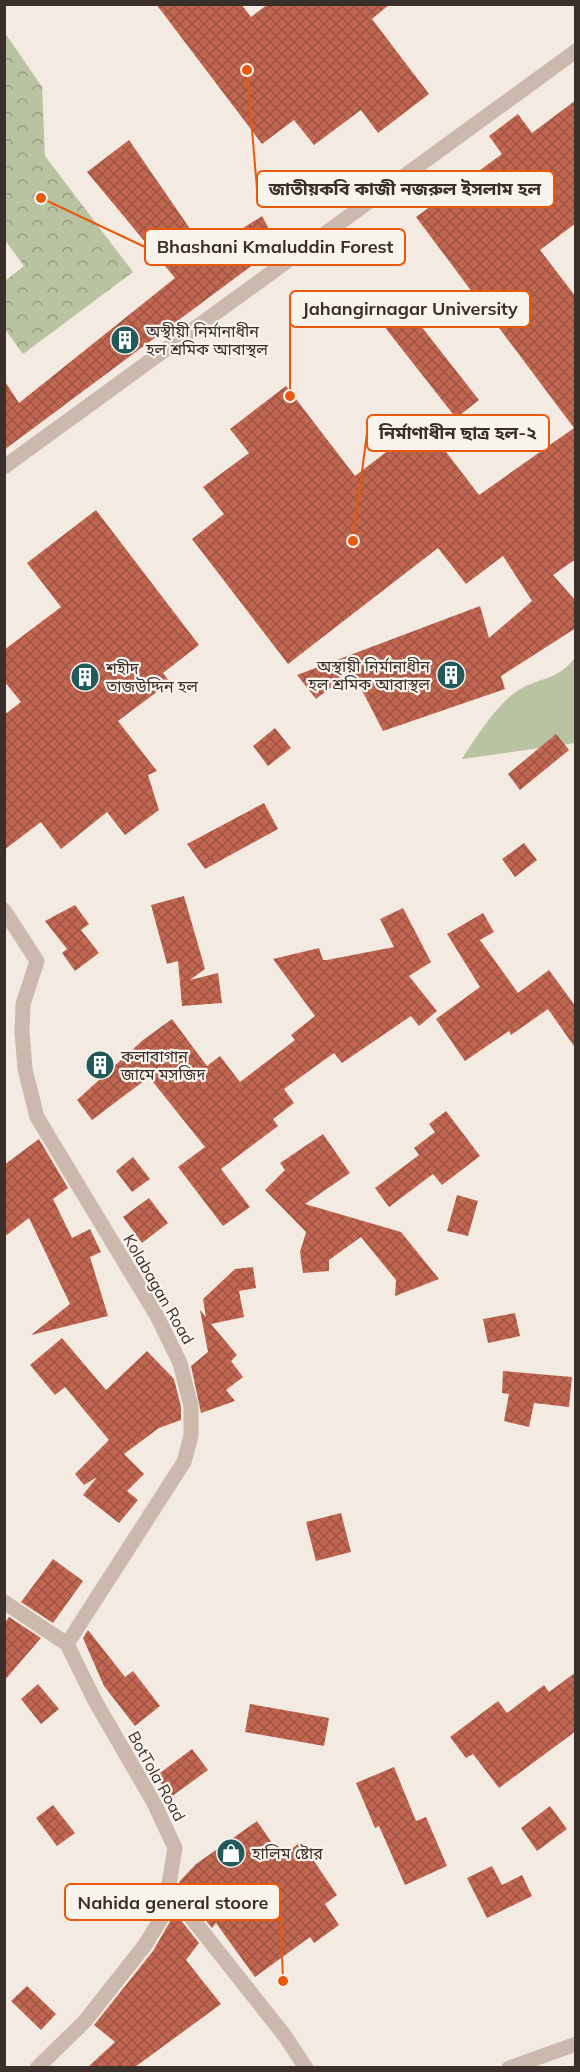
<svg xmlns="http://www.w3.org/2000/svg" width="580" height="2072" font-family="Mulish,'Noto Sans Bengali',sans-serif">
<defs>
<pattern id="forest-crowns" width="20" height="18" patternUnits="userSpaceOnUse" patternTransform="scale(1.5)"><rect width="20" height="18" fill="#b9c2a1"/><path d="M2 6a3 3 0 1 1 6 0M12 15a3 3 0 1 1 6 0" fill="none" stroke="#979e83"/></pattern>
<pattern id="building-cross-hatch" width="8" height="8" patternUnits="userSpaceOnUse" patternTransform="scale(1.5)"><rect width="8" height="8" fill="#c16651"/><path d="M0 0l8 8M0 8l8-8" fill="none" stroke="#9e5443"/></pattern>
</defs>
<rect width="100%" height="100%" fill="#f3eae1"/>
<path fill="#b9c2a1" d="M575 658V743L462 759C474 740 499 701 519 690 542 676 555 682 575 658Z"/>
<path fill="url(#forest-crowns)" d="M5 33 42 87 45 156 133 272 23 354 5 329V281L24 266 5 240Z"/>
<path fill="url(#building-cross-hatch)" d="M156 4H241L251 17 268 4H390L372 19 429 94 378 133 361 110 314 145 294 120 262 144Z
M576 100V223L540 250 576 297V559L553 575 576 601V628L501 676 505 689 383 731 352 671 316 699 297 675 480 606 489 638 532 601 503 556 466 584 438 548 288 664 192 539 224 514 203 487 249 453 230 429 286 386 355 476 424 423 479 495 574 428 416 217 502 154 489 136 518 114 532 133Z
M129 140 206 252 262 216 278 246 4 450V380L19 403 175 278 87 172Z
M399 298 479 400 456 418 376 316Z
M96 510 199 645 163 673 170 682 118 721 157 771 148 775 159 810 125 835 107 812 61 849 41 822 4 850V715L21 702 4 681V650L61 607 27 563Z
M275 728 291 748 268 766 253 746Z
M556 734 569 750 520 790 508 774Z
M264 803 278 829 205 869 187 844Z
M524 843 537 860 515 877 502 859Z
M184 896 205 969 190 980 218 973 222 1003 182 1006 178 961 167 964 151 905Z
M75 905 89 924 81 930 99 953 75 971 62 953 67 949 45 921Z
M403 908 431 962 409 976 437 1011 419 1026 411 1016 342 1063 334 1053 284 1089 294 1103 273 1119 278 1126 221 1169 250 1207 223 1226 178 1167 205 1147 149 1077 92 1120 77 1100 143 1040 172 1019 207 1066 220 1056 240 1082 295 1040 291 1035 315 1016 273 959 319 948 323 960H327L394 947 380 919Z
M483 913 494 932 480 940 518 993 549 970 576 1007V1049L548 1009 511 1035 509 1031 465 1061 436 1019 480 987 447 934Z
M446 1111 480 1156 442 1185 433 1174 389 1207 375 1188 419 1155 414 1148 435 1132 429 1124Z
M323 1134 350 1173 305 1204 401 1232 439 1279 395 1296 396 1280 361 1237 329 1260V1271L303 1273 300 1252 306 1232 265 1190 285 1170 280 1163Z
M39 1139 68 1188 53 1199 72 1238 90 1229 101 1252 90 1257 108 1316 31 1335 70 1304 29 1218 4 1237V1165Z
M133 1157 150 1179 132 1192 116 1171Z
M457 1195 478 1201 468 1236 447 1231Z
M149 1198 168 1223 142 1243 123 1217Z
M253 1267 256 1288 239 1291 244 1317 211 1324 237 1355 231 1361 243 1377 226 1390 235 1401 201 1413 191 1366 208 1352 200 1310 206 1317 203 1299 235 1269Z
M515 1313 520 1336 488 1343 483 1319Z
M62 1338 106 1390 147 1351 174 1379 181 1407V1420L159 1428 124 1454 144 1474 127 1491 138 1500 119 1523 83 1495 97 1477 84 1485 75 1474 109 1440 65 1387 55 1395 30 1365Z
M503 1371 572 1377 569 1407 534 1403 529 1427 504 1421 509 1394 502 1393Z
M341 1513 351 1552 316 1561 306 1522Z
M53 1559 83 1581 53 1623 21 1602Z
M9 1617 41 1638 4 1681V1624Z
M88 1630 125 1677 133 1671 160 1706 135 1726 104 1686 83 1638Z
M576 1672V1731L499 1788 473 1754 466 1758 450 1737 498 1701 507 1713 544 1685 549 1692Z
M38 1684 59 1709 41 1724 21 1699Z
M250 1704 329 1718 324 1746 245 1732Z
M192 1749 208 1770 171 1797 156 1776Z
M394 1767 416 1821 426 1817 447 1866 405 1885 379 1826 375 1828 356 1783Z
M53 1805 75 1833 57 1846 36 1818Z
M550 1806 567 1829 537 1851 521 1828Z
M257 1821 281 1856 301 1842 337 1895 325 1904 339 1925 314 1943 310 1937 255 1977 216 1923 212 1928 187 1897 191 1893 179 1882 196 1864Z
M492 1866 502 1885 522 1875 532 1896 487 1918 467 1878Z
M175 1913 199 1943 186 1960 221 2004 135 2067H88L115 2042 94 2025 153 1951Z
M27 1986 56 2014 41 2030 11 2001Z"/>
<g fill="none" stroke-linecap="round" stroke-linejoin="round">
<path stroke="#cbb9ad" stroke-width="15" d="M4 467 576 51
M4 910 37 961 23 1004 22 1032 25 1069 37 1117 157 1316 180 1363 191 1406V1436L184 1462 67 1644
M4 1602 67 1644
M168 1888 285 2036 306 2068
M37 2068 85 2021 145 1945 164 1914 175 1848 154 1803 95 1701 67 1644
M509 2068 576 2044"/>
</g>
<defs>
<g id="building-disc" transform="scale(1.5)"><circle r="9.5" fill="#22595a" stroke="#faf4ee"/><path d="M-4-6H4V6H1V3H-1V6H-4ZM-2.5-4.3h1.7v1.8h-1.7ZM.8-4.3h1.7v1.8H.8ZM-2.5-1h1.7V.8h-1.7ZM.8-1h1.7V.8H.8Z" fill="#fff"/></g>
<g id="shop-disc" transform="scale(1.5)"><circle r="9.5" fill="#22595a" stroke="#faf4ee"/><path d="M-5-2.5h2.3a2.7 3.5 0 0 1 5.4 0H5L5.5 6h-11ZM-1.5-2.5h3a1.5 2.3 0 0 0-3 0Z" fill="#fff"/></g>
</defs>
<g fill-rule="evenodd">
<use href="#building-disc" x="125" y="340"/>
<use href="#building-disc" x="451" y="675"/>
<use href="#building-disc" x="85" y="677"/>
<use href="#building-disc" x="100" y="1065"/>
<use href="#shop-disc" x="231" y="1853"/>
</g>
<g text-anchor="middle" stroke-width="4.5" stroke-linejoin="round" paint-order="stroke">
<g font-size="16" fill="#3a2f2b" stroke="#faf4ee" text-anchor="start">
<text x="146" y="337">অস্থীয়ী নির্মানাধীন<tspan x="146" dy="18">হল শ্রমিক আবাস্থল</tspan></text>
<text x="430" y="672" text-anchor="end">অস্থায়ী নির্মানাধীন<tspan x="430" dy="18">হল শ্রমিক আবাস্থল</tspan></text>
<text x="106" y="674">শহীদ<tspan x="106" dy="18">তাজউদ্দিন হল</tspan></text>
<text x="121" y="1062">কলাবাগান<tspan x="121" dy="18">জামে মসজিদ</tspan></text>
<text x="252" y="1859">হালিম ষ্টোর</text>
</g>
<g font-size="16" fill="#3a2f2b" stroke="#faf4ee">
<text transform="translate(159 1289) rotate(60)" y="6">Kolabagan Road</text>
<text transform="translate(157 1776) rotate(61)" y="6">BotTola Road</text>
</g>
</g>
<path fill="none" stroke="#e8590c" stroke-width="2" d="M247 70L257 189M41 198L145 247M290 396L290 309M353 541L367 433M283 1981L280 1902"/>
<g fill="#e8590c" stroke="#faf4ee" stroke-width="2">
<circle cx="247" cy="70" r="6"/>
<circle cx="41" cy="198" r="6"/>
<circle cx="290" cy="396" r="6"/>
<circle cx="353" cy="541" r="6"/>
<circle cx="283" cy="1981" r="6"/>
</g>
<g fill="#faf4ee" stroke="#e8590c" stroke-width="2">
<rect x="257" y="171" width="297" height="36" rx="6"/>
<rect x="145" y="229" width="260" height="36" rx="6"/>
<rect x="290" y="291" width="240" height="36" rx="6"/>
<rect x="367" y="415" width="182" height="36" rx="6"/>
<rect x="65" y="1884" width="215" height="36" rx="6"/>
</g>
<g font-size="18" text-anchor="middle" font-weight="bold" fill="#3a2f2b">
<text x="405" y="195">জাতীয়কবি কাজী নজরুল ইসলাম হল</text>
<text x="275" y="253">Bhashani Kmaluddin Forest</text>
<text x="410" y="315">Jahangirnagar University</text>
<text x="458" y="439">নির্মাণাধীন ছাত্র হল-২</text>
<text x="173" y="1909">Nahida general stoore</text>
</g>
<rect width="580" height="2072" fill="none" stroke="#3a2f2b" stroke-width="12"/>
</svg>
